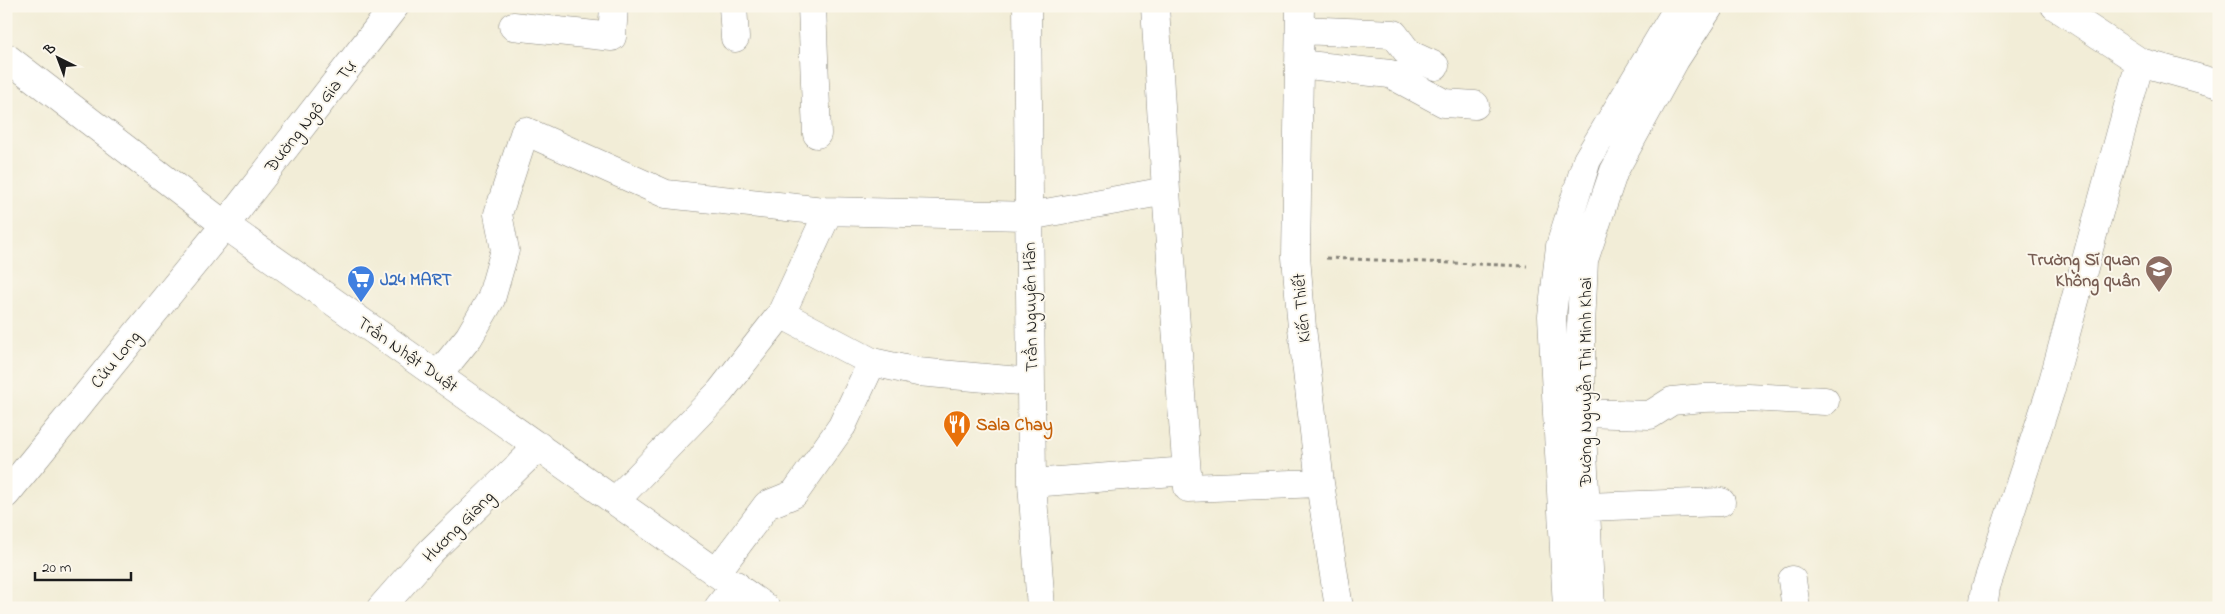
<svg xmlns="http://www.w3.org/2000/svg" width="2225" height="614" font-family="'Indie Flower',sans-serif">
<rect width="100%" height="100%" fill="#fbf7ec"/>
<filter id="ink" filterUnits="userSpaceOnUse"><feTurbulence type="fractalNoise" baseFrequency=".02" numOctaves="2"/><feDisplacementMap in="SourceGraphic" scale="10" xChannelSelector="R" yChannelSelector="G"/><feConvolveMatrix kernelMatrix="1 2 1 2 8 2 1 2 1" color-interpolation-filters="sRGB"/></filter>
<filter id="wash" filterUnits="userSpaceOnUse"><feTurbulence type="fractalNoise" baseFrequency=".0096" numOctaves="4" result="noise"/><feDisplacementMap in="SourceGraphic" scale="20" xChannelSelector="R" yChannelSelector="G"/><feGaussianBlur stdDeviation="1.12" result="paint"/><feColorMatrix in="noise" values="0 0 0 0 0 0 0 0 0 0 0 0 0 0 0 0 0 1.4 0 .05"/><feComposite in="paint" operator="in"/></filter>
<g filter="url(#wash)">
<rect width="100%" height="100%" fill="#f2edd7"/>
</g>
<g filter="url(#ink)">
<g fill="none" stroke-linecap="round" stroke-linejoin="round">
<g stroke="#87847a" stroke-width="29">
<path id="minor" d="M733 6 735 38
M812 6 817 134
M1027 6 1032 483 1041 608
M1155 6 1166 191 1188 488 1320 483
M1300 6 1296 257 1302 328 1320 483 1339 608
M2055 6 2140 62 2219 84
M513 26 612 37 614 6
M1300 30 1394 34 1409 54 1435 66
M6 57 225 225 766 608
M1299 64 1390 74 1444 103 1475 105
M781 314 872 362 918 372 1031 382
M438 375 469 337 491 299 505 250 498 214 525 131 666 194 824 211 1029 216 1166 191
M1581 413 1650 415 1672 401 1703 398 1748 397 1825 401
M1032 483 1187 471
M6 494 225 225 395 6
M616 500 720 392 781 314 824 221V211
M1586 507 1721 502
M716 573 767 505 794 494 842 426 872 362
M1792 580 1796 608
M381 608 431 551 539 446
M718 608 736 585
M1567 608 1552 316 1560 246 1587 160 1679 6
M1591 608 1581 413V326L1584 260 1614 171 1675 60 1710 6
M1983 608 1986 587 2050 392 2140 62"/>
</g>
<path stroke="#87847a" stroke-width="3" stroke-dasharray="4 4" stroke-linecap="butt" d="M1326 258 1527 266"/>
<use href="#minor" stroke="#fff" stroke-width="28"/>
</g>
</g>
<defs>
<g id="university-pin" transform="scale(1.4375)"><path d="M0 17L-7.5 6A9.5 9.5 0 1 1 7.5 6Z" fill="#8d6e63" stroke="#fbf7ec"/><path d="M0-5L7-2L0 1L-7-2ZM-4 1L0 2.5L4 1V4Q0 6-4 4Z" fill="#fff"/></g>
<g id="supermarket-pin" transform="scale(1.4375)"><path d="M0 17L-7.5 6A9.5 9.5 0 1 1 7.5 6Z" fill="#3f7fe0" stroke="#fbf7ec"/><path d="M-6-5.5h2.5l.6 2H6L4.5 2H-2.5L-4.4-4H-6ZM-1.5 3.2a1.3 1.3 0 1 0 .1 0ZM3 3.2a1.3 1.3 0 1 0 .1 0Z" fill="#fff"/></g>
<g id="restaurant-pin" transform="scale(1.4375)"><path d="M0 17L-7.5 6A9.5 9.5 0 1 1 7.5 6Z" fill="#e8710a" stroke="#fbf7ec"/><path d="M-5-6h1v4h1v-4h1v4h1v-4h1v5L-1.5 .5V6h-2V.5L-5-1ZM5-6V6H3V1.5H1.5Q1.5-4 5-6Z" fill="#fff"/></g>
</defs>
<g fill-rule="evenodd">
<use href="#university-pin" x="2159" y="269"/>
<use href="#supermarket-pin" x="361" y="279"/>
<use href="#restaurant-pin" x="957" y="424"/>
</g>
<g text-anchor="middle" stroke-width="4" stroke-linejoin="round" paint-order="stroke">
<g font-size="18" fill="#1c1c1c" stroke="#fbf7ec">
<text transform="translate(310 116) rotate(-52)" y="6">Đường Ngô Gia Tự</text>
<text transform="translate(1030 307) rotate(-91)" y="6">Trần Nguyên Hãn</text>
<text transform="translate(1301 308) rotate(-95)" y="6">Kiến Thiết</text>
<text transform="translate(408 354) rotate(35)" y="6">Trần Nhật Duật</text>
<text transform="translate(115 359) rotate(-51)" y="6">Cửu Long</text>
<text transform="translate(1585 382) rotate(-90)" y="6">Đường Nguyễn Thị Minh Khai</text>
<text transform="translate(458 526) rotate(-45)" y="6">Hương Giang</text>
</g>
<g font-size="18" font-weight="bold" fill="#785e54" stroke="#fbf7ec" text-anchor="end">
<text x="2140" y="265">Trường Sĩ quan<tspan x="2140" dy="21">Không quân</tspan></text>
</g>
<g font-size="18" font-weight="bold" fill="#366cbe" stroke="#fbf7ec" text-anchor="start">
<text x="380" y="285">J24 MART</text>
</g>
<g font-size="18" font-weight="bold" fill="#c56008" stroke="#fbf7ec" text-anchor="start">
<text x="976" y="430">Sala Chay</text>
</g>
</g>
<rect width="2225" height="614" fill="none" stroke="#fbf7ec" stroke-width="25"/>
<g transform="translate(58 58) rotate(318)" stroke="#fbf7ec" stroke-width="4" paint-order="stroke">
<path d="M0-4L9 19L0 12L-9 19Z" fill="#1c1c1c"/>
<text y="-8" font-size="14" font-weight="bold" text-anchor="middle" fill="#1c1c1c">B</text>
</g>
<path d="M35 572v8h96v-8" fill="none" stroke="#1c1c1c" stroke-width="2.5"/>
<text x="42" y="572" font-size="15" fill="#1c1c1c" stroke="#fbf7ec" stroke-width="4" paint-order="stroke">20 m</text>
</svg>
